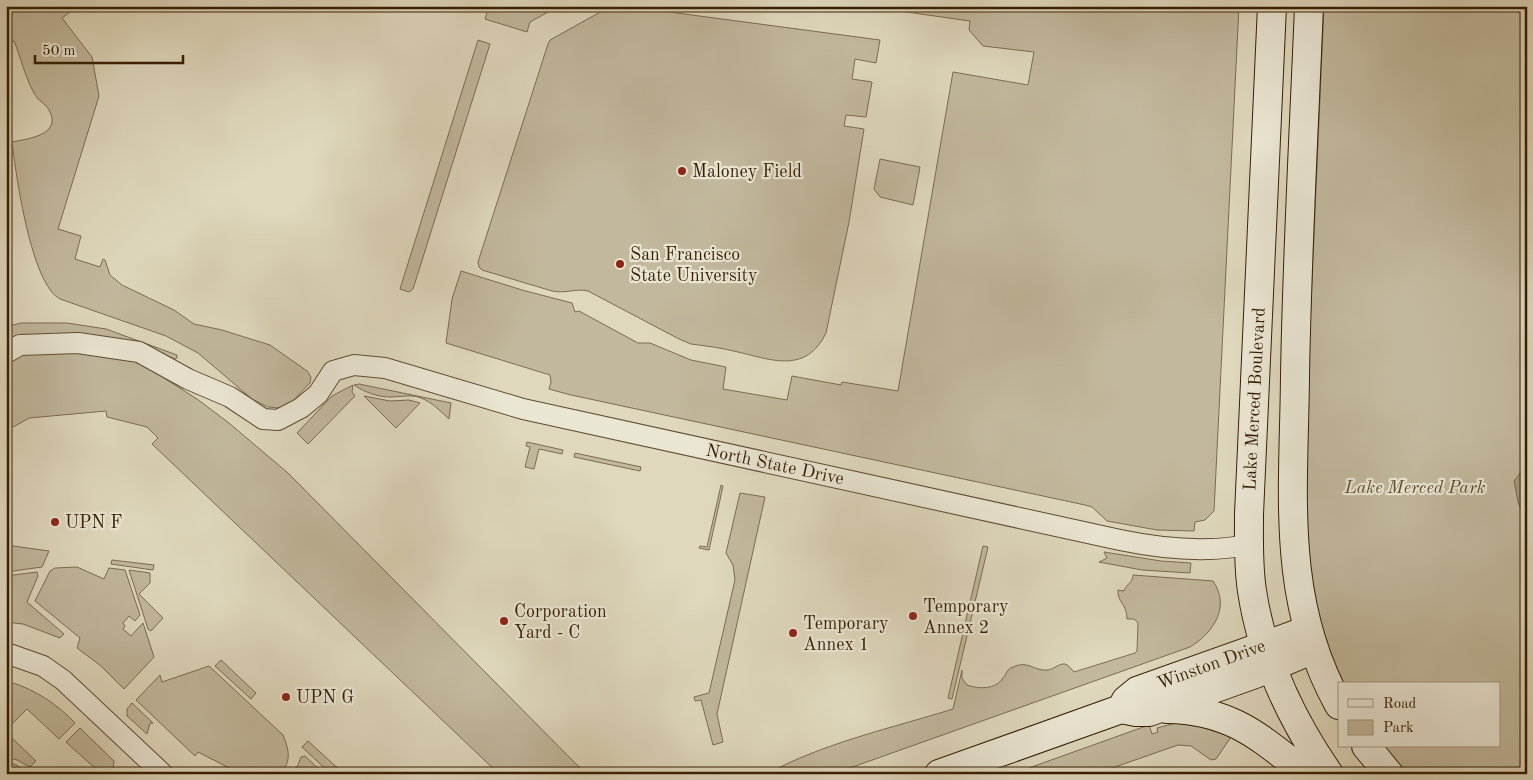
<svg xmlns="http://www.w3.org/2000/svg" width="1533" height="780" font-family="'Old Standard TT',serif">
<rect width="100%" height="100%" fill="#dfd8bd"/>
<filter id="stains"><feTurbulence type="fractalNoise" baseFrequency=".004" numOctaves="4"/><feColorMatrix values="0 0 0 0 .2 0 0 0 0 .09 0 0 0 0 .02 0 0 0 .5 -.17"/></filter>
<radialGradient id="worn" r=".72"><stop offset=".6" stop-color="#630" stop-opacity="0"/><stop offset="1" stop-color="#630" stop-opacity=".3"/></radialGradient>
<path fill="#c2b89d" stroke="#7c6b50" d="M11 6H78L62 18 92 57 99 96 58 229 81 236 75 259 100 267 103 259 105 260 110 275 122 285 174 310 194 324 222 330 270 345 307 371 311 377 310 383 289 405 279 408 268 407 252 399 198 353 166 336 60 299C31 284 16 175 12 142 27 139 63 135 49 110 45 103 38 101 34 93 25 77 21 58 14 41L6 43V11Z
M489 6H559L530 22 527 32 485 19Z
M611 6H624L880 40 876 63 855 59 852 79 872 82 866 117 846 115 844 126 864 129 849 222 826 333C806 374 772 360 738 352 722 348 707 346 691 344L679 339 588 291C576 288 565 294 552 291L482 270 479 267 478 262 548 44 550 40Z
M864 6H1239L1214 511 1205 520 1195 522 1194 531 1157 530 1107 521 1092 507 1085 505 571 395 549 389 551 382 550 375 446 343 452 299 461 271 522 290 572 303 575 312 579 311 638 343H650L691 360 726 367 723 389 787 400 792 376 841 385 842 382 898 391 953 72 1028 85 1034 52 983 46 969 30 970 21Z
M1324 6H1527V774H1402L1379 746H1499V684H1340L1308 588 1304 464Z
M478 40 490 44 413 289 409 292 400 289Z
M880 159 920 167 913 205 880 197 874 189Z
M21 323H67L106 329 177 355V358L175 359 146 348 6 345V327Z
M36 348 131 357 197 399 229 423 288 473 586 774H499L152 444 158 438 147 427 107 417 106 411 29 418 6 431V359Z
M359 384 451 403 449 419C440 411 432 402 421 398 412 394 401 397 390 397 378 397 364 392 354 385Z
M353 385 352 392 355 396 308 444 297 433 332 396Z
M364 396 390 401 409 400 420 403 396 428Z
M527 442 563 450 562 454 539 449 534 469 525 467 530 447 526 446Z
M575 453 641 467 640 471 574 457Z
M721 485 723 486 709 550 699 548 700 546 707 547Z
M740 493 765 497 717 714 723 742 713 745 701 700 695 701 694 697 709 693 735 580 733 565 726 553Z
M6 545 49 551 42 567 6 572Z
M983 546 988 547 952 699 948 698Z
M1104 552 1161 561 1191 563 1190 573 1142 570 1099 562 1107 558Z
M112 560 154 565 153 570 111 564Z
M77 567 104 579 109 568 125 570 140 615 135 621 129 616 123 623 125 626 123 629 131 636 143 623 154 657 124 689 101 666 77 648 80 638 35 601 50 571 55 568Z
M129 570 150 573V583L139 594 163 618 151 631 148 629Z
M37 572 38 576 27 602 64 634 60 638 23 624 6 622V576Z
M1133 575 1213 581C1231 607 1213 633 1190 647L833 774H767C823 743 892 728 953 709L962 670V678L967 685C979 689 995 690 1003 678 1007 674 1006 669 1013 667 1029 660 1033 671 1047 670 1053 670 1059 663 1065 664 1069 665 1072 670 1074 672L1135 653 1137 651 1138 623 1134 619H1127C1127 604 1117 602 1118 590L1124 591C1126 584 1133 583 1133 575Z
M221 660 256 693 251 699 215 666Z
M209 666 283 735C289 750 292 761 280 774H241L198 752 195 756 136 700 160 675 162 682Z
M10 682C36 690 57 704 75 723L59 739 27 709 6 730V686Z
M132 703 153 723H150L147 734 127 716V709Z
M1176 723 1199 726 1231 737 1216 759 1211 760 1191 746 1178 745 1095 774H1012L1149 725 1152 734 1158 732 1157 728Z
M80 728 114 761 112 774H95L98 771 66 742Z
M11 737 36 761 30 767 17 760 6 757V742Z
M308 741 343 773V774H331L302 747Z
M305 756 324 774H292L298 765 301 757Z
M6 762 17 765 27 774H6Z"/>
<path fill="#a6997e" stroke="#79684d" d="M1527 464V524L1518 502 1514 481Z"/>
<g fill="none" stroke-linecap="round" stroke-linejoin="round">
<g stroke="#604c32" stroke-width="22">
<path id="street" d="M6 353 20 345 78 343 139 352 188 379 230 397 263 419 278 420 301 408 318 394 333 371 354 365 385 368 523 409 1120 540C1149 546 1180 550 1210 549 1223 549 1236 547 1249 545
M6 653 43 666 63 680 163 774"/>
</g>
<g stroke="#361e03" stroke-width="30">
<path id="secondary" d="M1272 6 1249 514C1249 540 1248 565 1252 591 1262 657 1291 719 1329 774
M1309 6C1304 130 1297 253 1295 376 1294 492 1280 599 1339 705
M1121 709 1126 700 1137 691 1308 630
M1167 709C1232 710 1259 737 1307 774
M1366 746 1389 774
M939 774 1121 709 1136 712H1149L1255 674 1314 649"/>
</g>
<use href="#street" stroke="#eae6d4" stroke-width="20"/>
<use href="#secondary" stroke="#eae6d4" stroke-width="28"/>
</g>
<g fill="#8f2418" stroke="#eae6d4" stroke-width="2">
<circle cx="682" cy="171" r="5"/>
<circle cx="620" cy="264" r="5"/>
<circle cx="55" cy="522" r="5"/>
<circle cx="913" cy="616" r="5"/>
<circle cx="504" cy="621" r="5"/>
<circle cx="793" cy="633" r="5"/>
<circle cx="286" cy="697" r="5"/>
</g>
<g text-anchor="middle" stroke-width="4.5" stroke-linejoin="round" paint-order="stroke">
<g font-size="18" fill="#361e03" stroke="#eae6d4" text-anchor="start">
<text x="692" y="177">Maloney Field</text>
<text x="630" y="260">San Francisco<tspan x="630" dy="21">State University</tspan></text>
<text x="65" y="528">UPN F</text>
<text x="923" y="612">Temporary<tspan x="923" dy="21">Annex 2</tspan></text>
<text x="514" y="617">Corporation<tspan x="514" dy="21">Yard - C</tspan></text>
<text x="803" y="629">Temporary<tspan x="803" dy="21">Annex 1</tspan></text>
<text x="296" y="703">UPN G</text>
</g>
<g font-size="18" fill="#361e03" stroke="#eae6d4">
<text transform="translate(1254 399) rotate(-87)" y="6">Lake Merced Boulevard</text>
<text transform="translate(775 464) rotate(12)" y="6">North State Drive</text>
<text transform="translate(1211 664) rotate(-20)" y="6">Winston Drive</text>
</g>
<g font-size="18" font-style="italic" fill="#604c31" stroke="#eae6d4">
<text x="1415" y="493">Lake Merced Park</text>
</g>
</g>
<rect width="1533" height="780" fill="none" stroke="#dfd8bd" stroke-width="25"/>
<rect x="8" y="8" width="1518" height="765" fill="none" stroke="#361e03" stroke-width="2.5"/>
<rect x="12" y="12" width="1508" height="755" fill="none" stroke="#361e03"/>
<rect x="1338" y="682" width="162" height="65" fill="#eae6d4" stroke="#a29680"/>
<rect x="1348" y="699" width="25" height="8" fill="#eae6d4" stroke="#a29680"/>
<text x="1383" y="708" font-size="15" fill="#361e03">Road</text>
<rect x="1348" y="720" width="25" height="15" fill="#c2b89d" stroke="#a29680"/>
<text x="1383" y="732" font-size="15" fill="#361e03">Park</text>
<path d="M35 55v8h148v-8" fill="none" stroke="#361e03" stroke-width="2.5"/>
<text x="42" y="55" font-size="15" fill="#361e03" stroke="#eae6d4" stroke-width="4" paint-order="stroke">50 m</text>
<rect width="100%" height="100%" filter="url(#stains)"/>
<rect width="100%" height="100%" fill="url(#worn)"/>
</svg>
